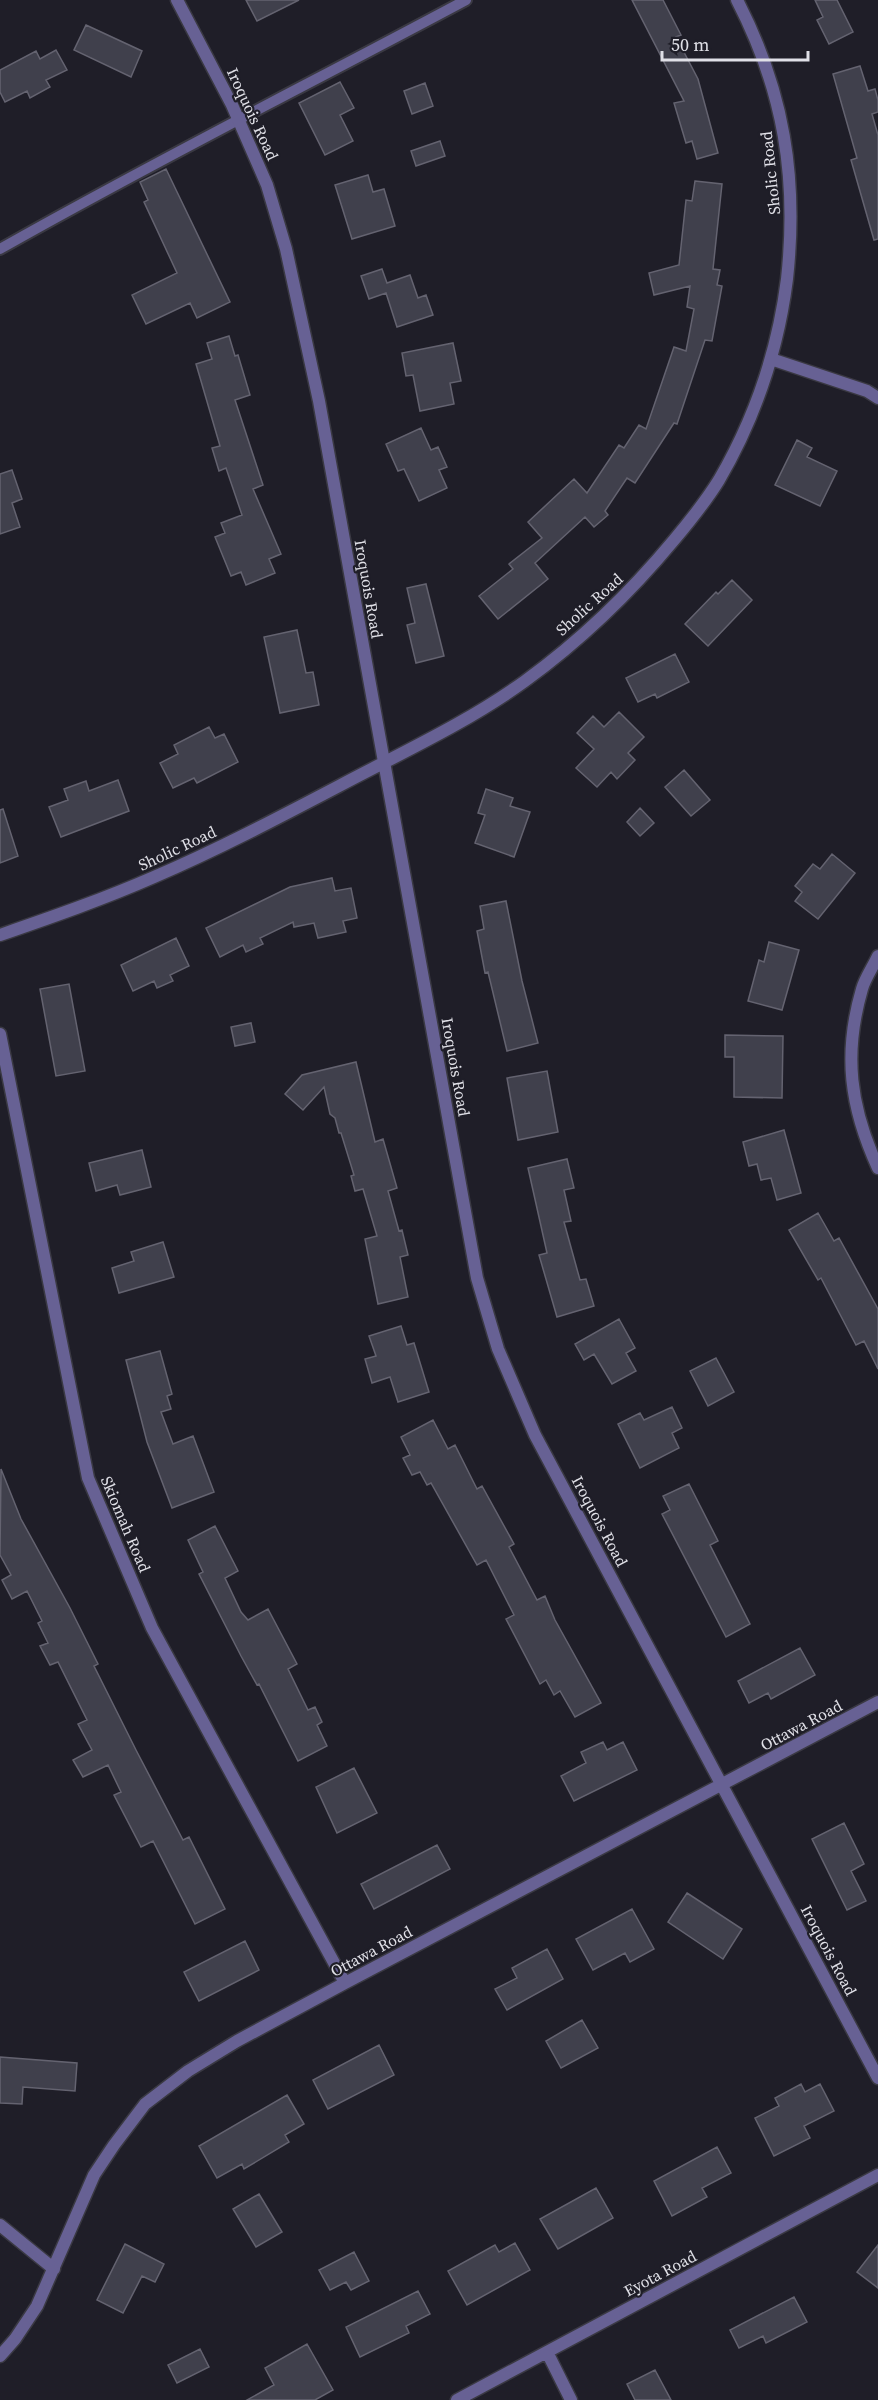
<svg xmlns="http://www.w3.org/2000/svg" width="878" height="2400" font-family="'Source Serif 4',serif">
<rect width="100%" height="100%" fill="#1f1e28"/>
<path fill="#40404c" stroke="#646370" stroke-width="1.5" d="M246 0H299L257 21Z
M632 0H663L681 35 676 37 698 79 718 153 697 159 692 141 686 143 674 103 684 101Z
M815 0H837L853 32 829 44 817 20 823 17Z
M86 25 142 51 131 77 74 50Z
M56 50 67 70 46 80 50 87 30 98 27 91 5 102 0 92V70L36 51 40 59Z
M860 66 868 91 875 89 878 100V112L872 114 878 135V239L874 240 851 160 857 158 833 74Z
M340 82 354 108 340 115 353 141 325 155 299 103Z
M425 83 433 106 412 114 404 91Z
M440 141 445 156 416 166 411 151Z
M166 169 230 302 197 318 190 303 146 324 132 295 177 273 144 202 148 200 140 182Z
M368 175 373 192 384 189 395 226 352 239 335 185Z
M695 181 722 184 713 269 720 270 717 285 722 286 712 341 705 340 677 424 674 423 635 483 627 478 605 511 608 515 594 527 585 517 535 563 548 579 498 619 479 596 513 569 509 564 542 538 528 522 574 479 587 493 619 445 624 448 639 425 646 429 674 347 686 351 694 309 687 307 690 286 654 295 649 273 679 265 686 200 692 201Z
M382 269 387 283 410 275 418 298 426 295 433 315 397 327 386 293 369 299 361 276Z
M229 336 235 356 238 355 250 395 235 400 263 485 253 489 281 554 269 559 275 573 246 585 241 572 231 576 215 537 225 533 221 523 242 515 226 468 219 471 212 448 220 446 196 364 212 359 207 343Z
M453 343 461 381 450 383 454 404 420 411 413 375 406 376 402 353Z
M421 428 431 450 438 447 447 467 439 470 447 488 419 501 404 469 398 471 386 444Z
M797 440 812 448 807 457 837 471 820 506 775 485Z
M12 470 22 499 12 503 20 527 0 534V474Z
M732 580 752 600 708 646 685 624 716 592 718 594Z
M426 584 444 656 416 663 407 625 415 623 407 588Z
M297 630 306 673 313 672 319 705 280 713 264 637Z
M675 654 689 682 657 698 655 694 638 702 626 678Z
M619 712 644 737 628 753 635 760 617 779 611 772 597 787 576 768 594 749 577 733 593 716 604 727Z
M209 727 215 738 224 734 238 762 197 783 194 778 173 788 160 763 178 754 174 745Z
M684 770 710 800 691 816 665 787Z
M118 780 129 811 61 837 49 807 68 800 64 789 86 781 89 791Z
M486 789 513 798 510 806 530 812 514 857 475 843 485 815 478 813Z
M640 808 654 823 640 836 627 822Z
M3 809 18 856 0 863V810Z
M832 854 855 873 818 919 795 901 802 892 795 886 813 864 820 869Z
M332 878 335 891 351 888 357 918 343 921 346 932 318 938 314 923 294 927 293 922 260 938 263 944 246 952 243 945 220 957 206 928 290 887Z
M506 901 522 981 538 1043 507 1051 488 972 485 973 477 931 484 929 480 906Z
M176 938 189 966 170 975 173 981 157 988 154 981 133 991 121 965Z
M769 942 799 950 782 1010 748 1001 759 960 764 962Z
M69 984 85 1071 56 1076 40 989Z
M251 1023 255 1042 235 1046 231 1027Z
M725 1035 783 1036 782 1098 734 1097V1057H725Z
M356 1062 375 1142 383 1139 397 1188 388 1191 399 1231 402 1230 408 1255 400 1257 408 1297 378 1304 365 1239 377 1236 363 1189 355 1191 351 1176 354 1175 341 1133H339L335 1118 330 1114 324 1087 303 1110 285 1094 302 1075Z
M547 1071 558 1132 518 1140 507 1078Z
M784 1130 801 1193 777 1200 771 1178 761 1180 757 1164 749 1166 743 1142Z
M142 1150 151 1187 120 1195 117 1185 96 1191 89 1163Z
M567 1159 574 1188 564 1190 571 1221 564 1222 580 1280 586 1279 594 1306 557 1317 539 1255 547 1253 528 1168Z
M818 1213 834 1241 839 1238 878 1309V1369L864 1341 856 1345 821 1278 818 1280 789 1230Z
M163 1242 174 1277 119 1293 112 1268 134 1261 131 1252Z
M619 1319 635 1348 626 1353 636 1371 612 1384 594 1354 584 1360 575 1344Z
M401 1326 407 1345 414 1343 429 1392 398 1402 390 1377 372 1383 365 1359 376 1356 369 1336Z
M160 1351 172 1394 167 1396 171 1409 161 1412 173 1444 193 1436 214 1492 172 1508 147 1442 126 1360Z
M716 1358 734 1392 708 1406 690 1371Z
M672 1407 682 1428 672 1433 679 1448 640 1468 618 1424 640 1413 644 1420Z
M433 1420 448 1449 455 1445 477 1489 482 1486 514 1544 509 1547 537 1600 545 1596 555 1620 601 1703 575 1717 560 1691 554 1695 546 1680 540 1684 506 1619 514 1615 486 1560 477 1565 431 1483 427 1485 420 1472 412 1475 403 1458 410 1455 401 1437Z
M1 1469 21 1519 70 1608 98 1664 94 1666 136 1750 183 1840 189 1837 225 1909 195 1924 153 1841 141 1847 114 1795 121 1792 108 1765 83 1777 73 1760 92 1750 78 1724 87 1720 58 1662 50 1665 40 1646 48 1643 38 1623 42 1621 27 1591 12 1599 2 1580 11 1575 0 1555Z
M689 1484 718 1541 710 1545 750 1624 726 1637 662 1514 670 1510 663 1496Z
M215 1526 238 1571 225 1578 241 1612 248 1620 268 1609 297 1664 288 1669 308 1710 315 1707 322 1722 317 1725 327 1746 298 1761 259 1684 257 1685 241 1656 199 1574 203 1572 188 1540Z
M800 1648 815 1675 771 1699 768 1693 749 1703 738 1681Z
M603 1742 607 1750 623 1742 637 1770 574 1801 561 1776 586 1763 581 1752Z
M354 1768 377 1813 337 1833 316 1787Z
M844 1823 864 1864 851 1871 866 1901 847 1910 812 1839Z
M437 1845 450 1869 374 1909 361 1884Z
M687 1893 742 1929 723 1959 668 1922Z
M632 1909 654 1949 630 1962 625 1953 593 1970 576 1939Z
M245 1941 259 1970 199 2001 184 1972Z
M547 1949 563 1979 507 2010 495 1989 517 1978 512 1968Z
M582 2020 598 2048 561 2068 546 2041Z
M379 2045 394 2075 328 2109 313 2080Z
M0 2057 77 2063 75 2091 23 2087 22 2104 0 2103Z
M801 2084 805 2092 820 2084 834 2111 804 2126 810 2138 774 2156 755 2118 779 2106 775 2098Z
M287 2095 304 2124 285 2135 289 2142 244 2169 242 2164 217 2178 199 2146Z
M717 2147 731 2173 702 2188 707 2197 672 2216 654 2181Z
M596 2188 613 2218 558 2249 540 2219Z
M259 2194 282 2232 256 2247 233 2209Z
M515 2243 530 2270 467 2305 448 2271 495 2245 499 2252Z
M125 2244 164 2264 155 2282 142 2276 123 2313 97 2300Z
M878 2245V2288L857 2272Z
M354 2252 369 2281 351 2290 346 2282 330 2290 319 2270Z
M418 2291 430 2314 406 2326 409 2333 360 2357 346 2327Z
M794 2297 807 2322 766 2343 763 2336 739 2348 730 2330Z
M307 2344 333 2390 315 2400H247L274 2385 265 2368Z
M200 2349 209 2367 177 2383 168 2365Z
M655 2370 671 2400H635L627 2384Z"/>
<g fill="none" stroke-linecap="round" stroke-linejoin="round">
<g stroke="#3a3943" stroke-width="14">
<path id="service" d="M0 249C153 162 311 83 466 0"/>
</g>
<g stroke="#3a3943" stroke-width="15">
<path id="minor" d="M177 0 232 105 267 185 286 249 319 401 477 1278 498 1349 535 1435 878 2078
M771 359 867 391 878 398
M0 935C52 917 104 899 154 877 217 850 278 818 339 786 401 753 467 723 525 681 580 641 630 593 674 540 690 521 706 501 719 480 755 418 778 350 787 279 798 178 784 91 737 0
M878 956C873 967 865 978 862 989 843 1054 850 1107 878 1168
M0 1034 88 1478 152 1628 345 1983
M0 2225 54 2269
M547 2352 571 2400
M0 2356 15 2339 37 2306 94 2175 114 2145 145 2104 188 2071 237 2041 345 1983 878 1702
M457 2400 878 2175"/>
</g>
<use href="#service" stroke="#676194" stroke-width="10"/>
<use href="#minor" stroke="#676194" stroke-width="12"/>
</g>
<g text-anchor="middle" stroke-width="4.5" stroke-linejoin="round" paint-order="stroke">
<g font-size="16" fill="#e0e0e7" stroke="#1f1e28">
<text transform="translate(253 114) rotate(65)" y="6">Iroquois Road</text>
<text transform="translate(770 173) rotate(-96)" y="6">Sholic Road</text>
<text transform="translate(369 589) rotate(80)" y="6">Iroquois Road</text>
<text transform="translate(589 604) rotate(-42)" y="6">Sholic Road</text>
<text transform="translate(177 848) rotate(-25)" y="6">Sholic Road</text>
<text transform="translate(456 1067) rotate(80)" y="6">Iroquois Road</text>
<text transform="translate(600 1521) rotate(62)" y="6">Iroquois Road</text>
<text transform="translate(126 1524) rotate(67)" y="6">Skiomah Road</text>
<text transform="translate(801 1725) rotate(-28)" y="6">Ottawa Road</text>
<text transform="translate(829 1950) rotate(62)" y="6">Iroquois Road</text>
<text transform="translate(371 1951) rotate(-28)" y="6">Ottawa Road</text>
<text transform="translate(660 2273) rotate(-28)" y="6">Eyota Road</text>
</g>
</g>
<path d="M662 51v9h146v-9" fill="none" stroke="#e0e0e7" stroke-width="3"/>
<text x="671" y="51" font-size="18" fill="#e0e0e7" stroke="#1f1e28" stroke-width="4.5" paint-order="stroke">50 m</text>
</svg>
